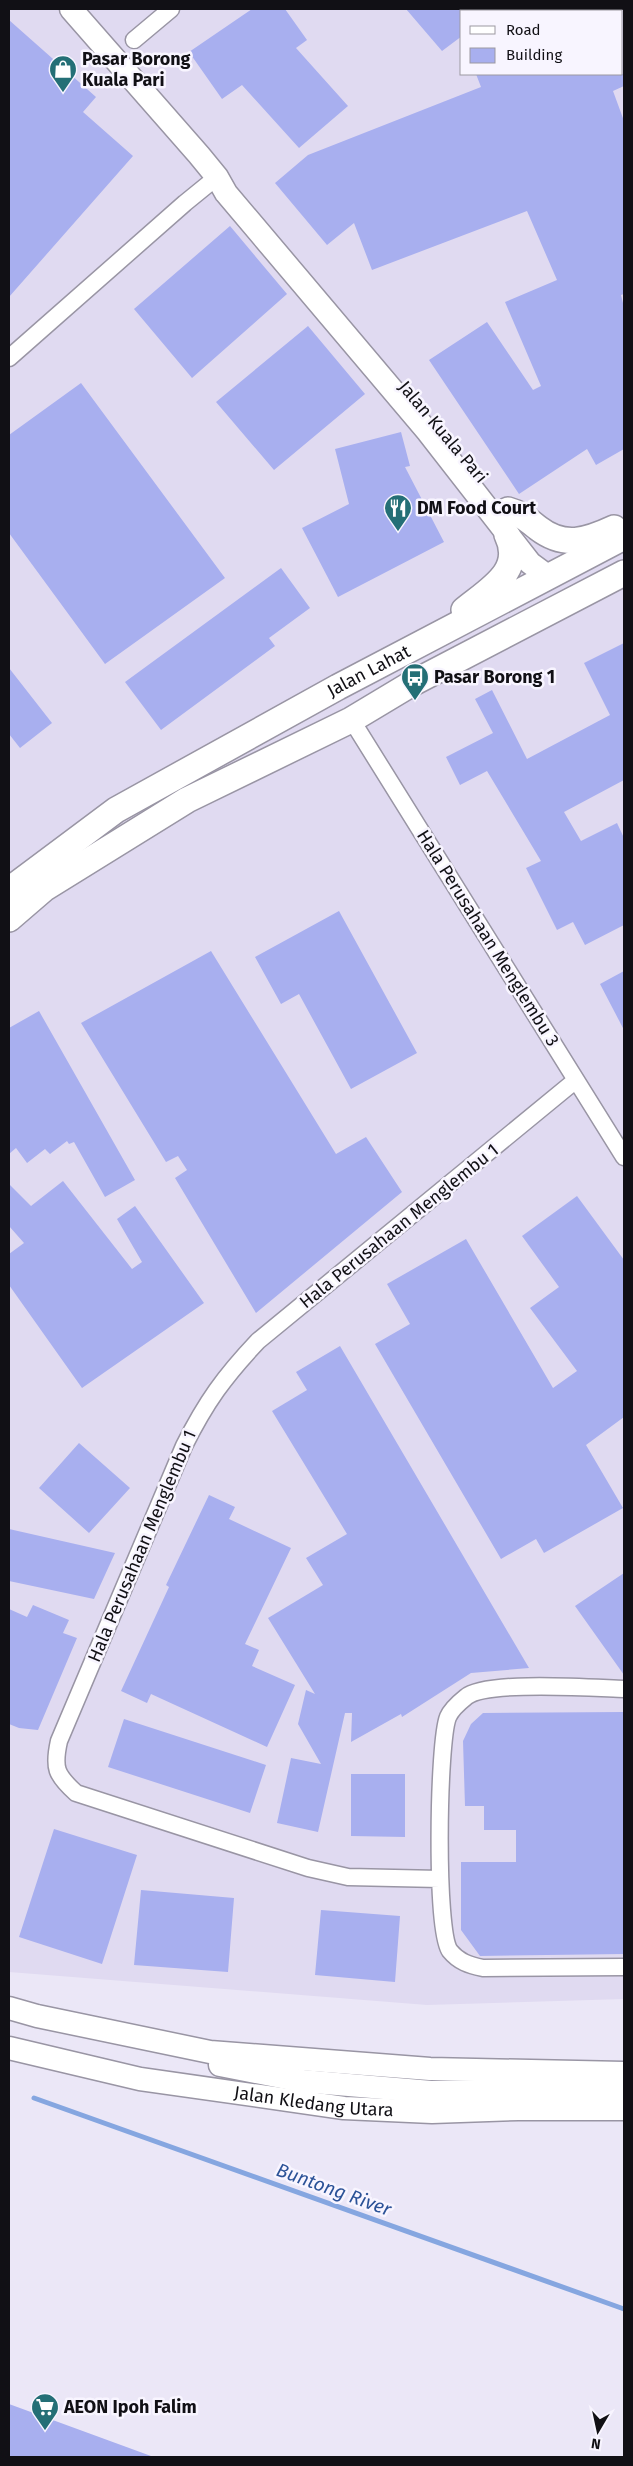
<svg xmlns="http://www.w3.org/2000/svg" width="633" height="2466" font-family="'Fira Sans',sans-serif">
<rect width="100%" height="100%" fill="#ebe7f7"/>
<path fill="#e0daf1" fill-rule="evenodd" d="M9 9H624V1999L427 2005 9 1972ZM462 11H622V74H462Z"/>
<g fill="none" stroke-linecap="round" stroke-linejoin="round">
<path stroke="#85a6e0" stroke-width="5" d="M34 2098 624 2309"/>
</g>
<path fill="#a8afef" d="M252 9H285L307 40 296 48 348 106 299 148 242 85 222 99 189 52Z
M406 9H462V36L442 51Z
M9 20 96 97 83 112 133 156 9 297Z
M476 74H624V86L613 91 624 121V294L621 295 624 307V449L596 465 587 449 519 494 429 360 487 322 533 390 541 386 505 302 557 280 527 211 372 270 354 223 327 245 275 183 308 155 481 87Z
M230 226 287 294 192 378 134 309Z
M308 326 365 394 274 470 216 402Z
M81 383 225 578 105 664 9 533V435Z
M401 432 410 466 405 467 444 542 338 597 302 528 349 504 335 449Z
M281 568 310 608 269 638 275 646 161 730 125 682Z
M624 643V780L564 812 581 841 617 823 624 838V925L585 945 573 922 557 930 526 868 541 861 487 771 460 785 446 757 493 733 475 699 492 690 527 759 610 715 584 663Z
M9 668 52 723 20 748 9 734Z
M339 911 417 1053 351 1089 299 994 281 1004 255 957Z
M211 951 336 1154 366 1137 402 1192 256 1313 175 1178 187 1170 178 1156 166 1162 81 1023Z
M624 971V1030L600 984Z
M39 1011 135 1180 105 1197 74 1142 69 1144 67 1141 50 1154 45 1149 27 1163 16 1148 9 1154V1028Z
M63 1181 132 1269 142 1262 117 1219 135 1206 204 1303 82 1388 9 1285V1254L24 1243 9 1226V1184L31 1206Z
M577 1196 624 1260V1417L586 1445 623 1508 544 1553 536 1539 501 1559 375 1344 410 1324 387 1284 466 1239 553 1388 577 1371 530 1308 559 1287 522 1236Z
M340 1346 529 1668 471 1673 402 1717 401 1714 351 1742 352 1713H345L318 1832 277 1823 291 1758 321 1764 298 1724 306 1690 315 1694 268 1618 323 1585 306 1558 347 1534 272 1411 307 1390 296 1372Z
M79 1443 130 1488 89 1533 39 1488Z
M209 1495 235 1507 229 1519 291 1548 245 1644 259 1650 252 1666 295 1685 267 1747 151 1694 147 1703 121 1691 169 1587 166 1585Z
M9 1529 115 1553 94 1599 9 1581Z
M624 1573V1675L575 1606Z
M33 1605 69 1620 63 1633 77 1638 38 1730 19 1728 9 1724V1609L27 1617Z
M624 1712V1954L480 1956 461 1930V1862H516V1830H484V1806H465L463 1741 471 1724 483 1713Z
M124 1719 266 1765 250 1813 108 1767Z
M351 1774H405V1837L351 1836Z
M54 1829 137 1855 102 1964 19 1937Z
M141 1890 234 1898 228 1972 134 1965Z
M321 1910 400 1916 395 1982 315 1975Z
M9 2404 151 2456 150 2457H9Z"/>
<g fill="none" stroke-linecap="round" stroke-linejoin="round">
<g stroke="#9995a4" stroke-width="19">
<path id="street" d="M134 40 171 9
M9 358 185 203 217 177
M351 719 624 1157
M624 1689C594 1688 486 1680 466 1697 461 1701 451 1710 448 1717 438 1742 435 1931 450 1951 459 1962 469 1965 483 1968L624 1967
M440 1879 348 1877 308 1868 76 1793C56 1775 53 1768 59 1741L184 1446C206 1402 224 1377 258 1341L576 1080"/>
</g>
<g stroke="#9995a4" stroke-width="25">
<g id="secondary">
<path d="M71 9 199 155 217 177 226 193 428 432 530 563 549 577"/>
<path d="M9 2008 37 2016 210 2052 430 2069 624 2073"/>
<path id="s1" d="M9 2048 140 2079 344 2108 432 2112 518 2109H624"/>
<path d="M220 2065 302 2081 431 2092 624 2089"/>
</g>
</g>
<g stroke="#9995a4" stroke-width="28">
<g id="primary">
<path d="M508 510C520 513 528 520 538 528 564 548 586 541 614 528"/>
<path d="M464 610C488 590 525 571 507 535"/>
<path id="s2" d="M9 890 116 810 338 687 624 537"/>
<path d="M9 919 45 888 187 800 351 720 411 684 624 573"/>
</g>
</g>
<use href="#street" stroke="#fff" stroke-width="16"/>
<use href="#secondary" stroke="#fff" stroke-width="22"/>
<use href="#primary" stroke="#fff" stroke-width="25"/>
</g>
<defs>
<g id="shop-pin" transform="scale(1.4375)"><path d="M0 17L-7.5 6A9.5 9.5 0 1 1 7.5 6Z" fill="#246f76" stroke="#f8f5ff"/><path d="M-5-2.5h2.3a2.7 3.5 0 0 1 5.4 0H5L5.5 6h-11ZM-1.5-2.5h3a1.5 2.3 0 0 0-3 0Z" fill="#fff"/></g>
<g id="restaurant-pin" transform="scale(1.4375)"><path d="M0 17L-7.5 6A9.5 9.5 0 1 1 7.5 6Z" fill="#246f76" stroke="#f8f5ff"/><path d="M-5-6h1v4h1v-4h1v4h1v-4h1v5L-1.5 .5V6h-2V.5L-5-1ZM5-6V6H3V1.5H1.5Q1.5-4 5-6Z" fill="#fff"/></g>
<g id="bus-pin" transform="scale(1.4375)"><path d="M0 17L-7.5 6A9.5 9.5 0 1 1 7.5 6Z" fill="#246f76" stroke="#f8f5ff"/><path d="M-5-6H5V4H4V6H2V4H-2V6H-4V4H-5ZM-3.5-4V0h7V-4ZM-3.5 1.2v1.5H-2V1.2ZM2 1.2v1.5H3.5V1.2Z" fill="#fff"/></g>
<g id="supermarket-pin" transform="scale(1.4375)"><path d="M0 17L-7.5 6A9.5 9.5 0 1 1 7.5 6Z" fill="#246f76" stroke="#f8f5ff"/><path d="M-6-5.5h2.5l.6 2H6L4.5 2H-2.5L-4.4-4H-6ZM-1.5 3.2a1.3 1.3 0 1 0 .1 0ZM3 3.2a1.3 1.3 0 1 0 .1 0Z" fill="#fff"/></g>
</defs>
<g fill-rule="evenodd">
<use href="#shop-pin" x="63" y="69"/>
<use href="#restaurant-pin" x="398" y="508"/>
<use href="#bus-pin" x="415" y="677"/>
<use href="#supermarket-pin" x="45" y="2407"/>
</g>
<g text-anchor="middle" stroke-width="5" stroke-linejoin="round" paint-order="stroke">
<g font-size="18" font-weight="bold" fill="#111015" stroke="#f8f5ff" text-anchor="start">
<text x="82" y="65">Pasar Borong<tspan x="82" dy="21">Kuala Pari</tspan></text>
<text x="417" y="514">DM Food Court</text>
<text x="434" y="683">Pasar Borong 1</text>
<text x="64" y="2413">AEON Ipoh Falim</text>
</g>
<g font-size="18" fill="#111015" stroke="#f8f5ff">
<text transform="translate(443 432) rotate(50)" y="6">Jalan Kuala Pari</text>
<text dy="6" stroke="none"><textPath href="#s2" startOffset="422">Jalan Lahat</textPath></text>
<text transform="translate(488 938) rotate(58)" y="6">Hala Perusahaan Menglembu 3</text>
<text transform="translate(399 1226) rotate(-39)" y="6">Hala Perusahaan Menglembu 1</text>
<text transform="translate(142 1546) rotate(-67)" y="6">Hala Perusahaan Menglembu 1</text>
<text dy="6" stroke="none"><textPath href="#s1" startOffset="310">Jalan Kledang Utara</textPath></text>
</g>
<g font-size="19" font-style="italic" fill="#2b5297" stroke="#f8f5ff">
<text transform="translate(334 2189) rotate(20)" y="7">Buntong River</text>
</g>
</g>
<rect width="633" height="2466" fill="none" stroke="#111015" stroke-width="20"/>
<rect x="460" y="10" width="162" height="65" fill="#f8f5ff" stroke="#9c99a1"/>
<rect x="470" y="26" width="25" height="8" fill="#ffffff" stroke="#9c99a1"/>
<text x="506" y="35" font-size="15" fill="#111015">Road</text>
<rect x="470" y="48" width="25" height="15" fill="#a8afef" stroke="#9c99a1"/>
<text x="506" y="60" font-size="15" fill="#111015">Building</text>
<g transform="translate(598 2431) rotate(189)" stroke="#f8f5ff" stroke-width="4" paint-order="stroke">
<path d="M0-4L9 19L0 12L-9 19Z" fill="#111015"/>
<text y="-8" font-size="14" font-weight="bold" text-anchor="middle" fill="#111015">N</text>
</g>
</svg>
